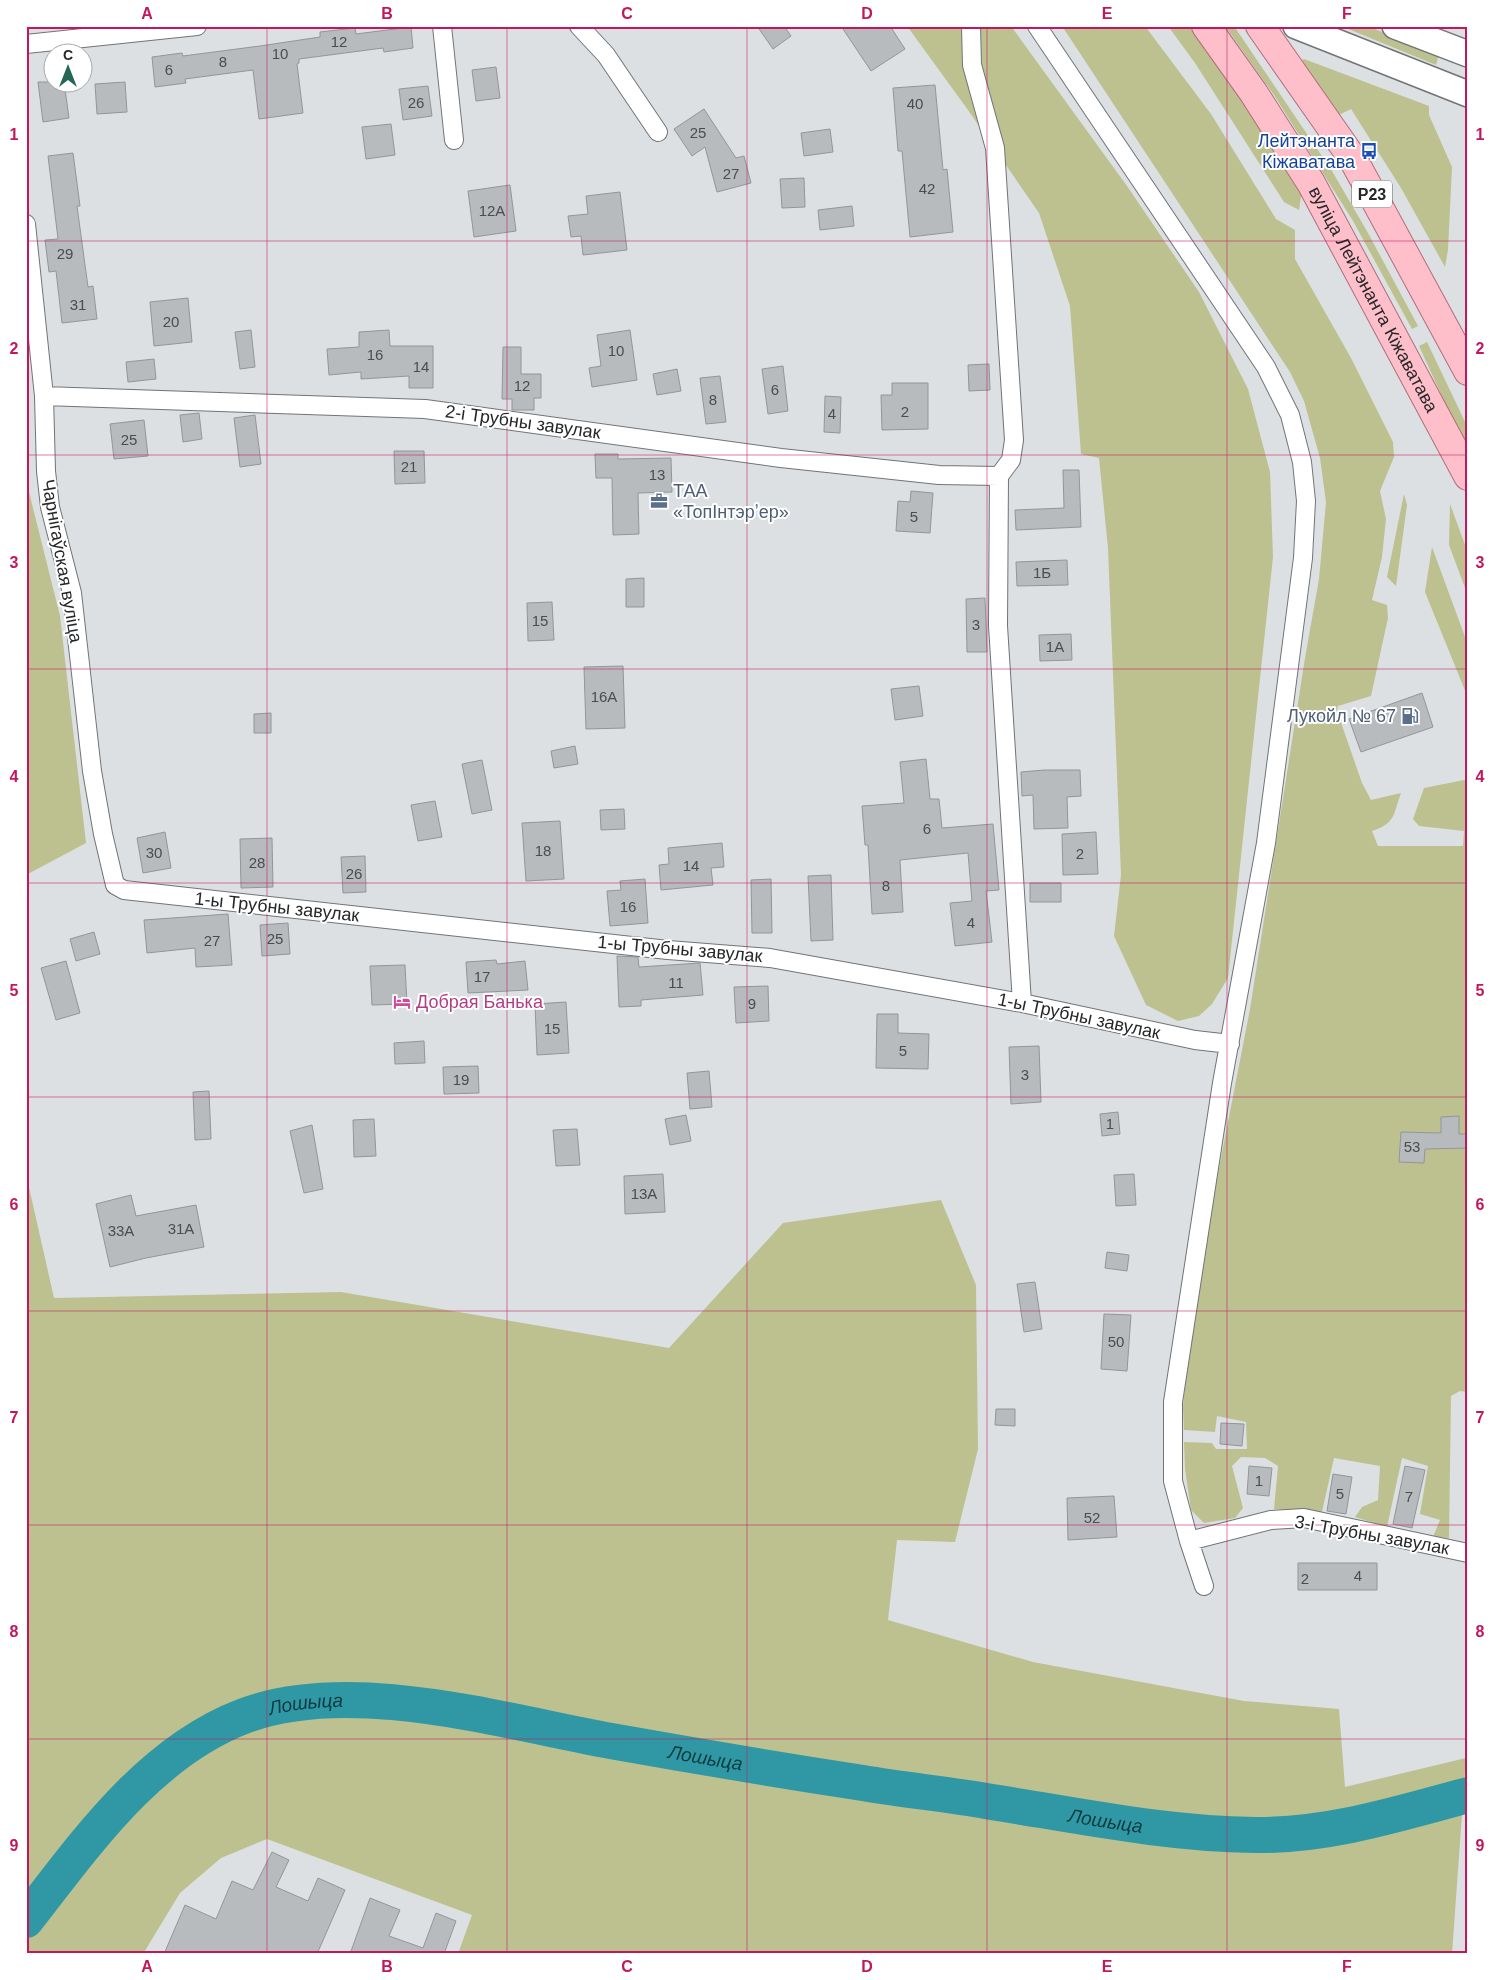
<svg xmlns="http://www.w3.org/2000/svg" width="1494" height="1980" font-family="Arial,sans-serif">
<rect width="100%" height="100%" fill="#dce0e3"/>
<path fill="#bcc18f" d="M907 26H1011L1127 186 1199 292 1248 389 1270 472 1273 557 1228 978 1212 1004 1199 1016 1178 1021 1146 1005 1114 936 1121 875 1108 548 1099 458 1081 454 1070 306 1039 213 968 110Z
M1062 26H1145L1211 114 1276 219 1295 230V259L1351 358 1393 442 1394 457 1380 491 1386 519 1382 557 1372 600 1387 605 1388 618 1371 696 1338 706 1337 711 1362 783 1371 800 1401 793C1393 815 1396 823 1372 831L1378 846H1463L1464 831 1419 826 1413 819 1424 788 1464 780 1468 781V1392L1460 1391 1451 1396 1449 1538 1433 1537 1440 1520 1420 1514 1428 1466 1402 1458 1387 1527 1355 1517 1362 1507 1378 1500 1380 1466 1334 1458 1322 1512 1274 1509 1278 1466 1265 1458 1241 1457 1232 1466 1243 1508 1235 1518 1204 1523 1191 1510 1185 1469 1184 1442 1212 1443 1216 1449H1247L1246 1422 1217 1416 1215 1432 1184 1430 1183 1407 1188 1350 1214 1194 1250 1009 1305 658 1319 579 1326 502 1320 458 1304 401 1290 372Z
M1168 26H1189L1221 65 1302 190 1299 210 1284 202 1195 63Z
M1225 26H1234L1332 171 1368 233 1418 326 1412 329 1353 221 1274 95Z
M1341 26H1367L1439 54 1436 65Z
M1304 59 1429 106V115L1452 167 1448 250 1445 267 1401 188 1351 109 1337 116 1299 61Z
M1427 342 1468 428V453L1419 346Z
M26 480 60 616 86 843 26 875Z
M1404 494 1407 505 1396 586 1387 577Z
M1450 504 1468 553V596L1449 545Z
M1432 547 1468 645V698L1425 592Z
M26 1174 54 1298 341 1292 669 1348 783 1223 941 1200 976 1285 978 1449 955 1542 897 1540 888 1620 1033 1662 1244 1701 1339 1709 1345 1787 1466 1758 1452 1954H458L472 1915 267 1839 221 1858 180 1893 143 1954H26Z"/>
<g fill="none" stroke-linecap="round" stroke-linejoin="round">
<path stroke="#2f98a4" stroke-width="36" id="s1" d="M26 1920C86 1843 149 1752 244 1716 350 1676 502 1721 611 1741 695 1756 779 1770 863 1783 904 1790 945 1794 986 1801 1075 1815 1165 1834 1255 1835 1328 1836 1398 1814 1468 1795"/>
</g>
<path fill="#b7bbbe" stroke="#929699" d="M757 26H784L791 36 773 49Z
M841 26H890L905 49 871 71Z
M411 27 413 48 384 52 383 48 299 59V63L297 64 303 113 259 119 253 70 185 79 186 83 155 87 152 57 182 53 183 56 260 46 320 37V32L355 28 356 34Z
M496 67 500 98 476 101 472 70Z
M38 82H64L69 118 43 122Z
M125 82 127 112 97 114 95 84Z
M935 85 943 170 947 169 953 232 910 237 902 151H898L893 88Z
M428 86 432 116 403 120 399 89Z
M704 109 736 158 744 156 751 183 717 192 705 147 692 156 674 129Z
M391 124 395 155 366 159 362 127Z
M830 129 833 152 804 156 801 133Z
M73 153 80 206H77L88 287 93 286 97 319 62 323 56 271 49 272 45 240 58 239 48 156Z
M804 178 805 207 782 208 780 179Z
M510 185 516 231 474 237 468 191Z
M620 192 627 250 583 255 581 236 571 237 568 216 588 214 586 196Z
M852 206 854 226 820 230 818 210Z
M188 298 192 342 154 346 150 302Z
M251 330 255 367 240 369 235 332Z
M389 330 390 346H433V388H409V376L361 379V372L329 375 327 349 359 347V332Z
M630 330 637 380 592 387 589 368 601 366 597 335Z
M503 347H521V374H541V398H534V410H512V399H502Z
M154 359 156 379 128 382 126 362Z
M989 364 990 390 969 391 968 365Z
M783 366 788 411 768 414 762 369Z
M677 369 681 391 657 395 653 374Z
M720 376 726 422 706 424 700 378Z
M892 383H928V429L882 430 881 395H892Z
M825 396 841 397 840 433 824 432Z
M199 413 202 439 183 442 180 415Z
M255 415 261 464 240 467 234 418Z
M144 420 148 456 114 459 110 424Z
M394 451H424L425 483 395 484Z
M595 454H618V459L671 458 672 492 638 493 639 534 613 535 612 478H596Z
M1063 470H1079L1081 527 1016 530 1015 510 1064 508Z
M911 491 933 493 930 533 896 531 898 501 910 502Z
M1067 560 1068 585 1017 586 1016 562Z
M644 578V607H626V579Z
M985 598 987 652H967L966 599Z
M552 602 554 640 528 641 527 603Z
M1071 634 1072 660 1040 661 1039 635Z
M623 666 625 728 586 729 584 667Z
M919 686 923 716 895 720 891 689Z
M1422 693 1433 727 1361 752 1349 719Z
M271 713V733H254V714Z
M575 746 578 764 554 768 551 751Z
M926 759 930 799H939L942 828 993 824 999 890 986 891 992 942 955 946 950 903 972 901 968 853 900 860 903 912 872 914 868 845H865L862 806 904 803 900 762Z
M482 760 492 810 472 814 462 764Z
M1044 770H1080L1081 796 1067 797 1068 828 1034 829 1033 795 1022 796 1021 772Z
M435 801 442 837 418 841 411 805Z
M624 809 625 829 601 830 600 810Z
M560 821 564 879 526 881 522 823Z
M165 832 171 868 143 873 137 838Z
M1096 832 1098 874 1063 875 1062 834Z
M272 838 273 887 241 888 240 839Z
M722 843 724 867 711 868 713 885 661 890 659 865 669 864 668 848Z
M365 856 366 892 343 893 341 857Z
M831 875 833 940 811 941 808 876Z
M645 879 648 923 610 926 607 891 621 890 620 881Z
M771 879 772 933H752L751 880Z
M1030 883H1061V902H1030Z
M228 914 232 965 196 967 195 948 147 953 144 920Z
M288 923 290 954 262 956 260 925Z
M94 932 100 954 76 961 70 939Z
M617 956 638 957 639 967 700 963 703 995 641 1000V1006L619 1007Z
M496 960 497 964 525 961 528 990 468 993 466 962Z
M66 961 80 1013 56 1020 41 968Z
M405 965 407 1004 372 1005 370 966Z
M768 986 769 1021 736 1023 734 987Z
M566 1002 569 1053 537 1055 535 1004Z
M877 1014H898V1033L929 1034 928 1069 876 1068Z
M424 1041 425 1063 395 1064 394 1043Z
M1039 1046 1041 1102 1011 1104 1009 1047Z
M478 1066 479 1093 444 1094 443 1067Z
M709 1071 712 1107 690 1109 687 1073Z
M209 1091 211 1139 195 1140 193 1092Z
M1118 1112 1120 1134 1102 1136 1100 1114Z
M686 1115 691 1141 670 1145 665 1119Z
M1459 1116V1134H1468V1148L1425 1149 1424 1163 1399 1162 1401 1132 1441 1133V1117Z
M374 1119 376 1156 354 1157 353 1120Z
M312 1125 323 1189 304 1193 290 1131Z
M577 1129 580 1165 556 1166 553 1130Z
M663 1174 665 1212 625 1214 624 1176Z
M1134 1174 1136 1205 1116 1206 1114 1175Z
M131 1195 136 1216 196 1205 204 1247 146 1258 110 1267 96 1204Z
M1107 1252 1129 1255 1127 1271 1105 1268Z
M1035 1282 1042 1329 1024 1332 1017 1284Z
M1104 1314 1131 1315 1127 1371 1101 1369Z
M996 1409H1015V1426L995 1425Z
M1221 1423 1244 1424 1242 1446 1220 1444Z
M1249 1466 1272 1468 1269 1496 1247 1494Z
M1405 1466 1425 1470 1412 1528 1393 1524Z
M1333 1474 1352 1477 1346 1514 1327 1511Z
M1114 1496 1117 1537 1068 1540 1067 1498Z
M1298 1563H1377V1590H1298Z
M272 1852 289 1860 276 1887 308 1901 318 1878 345 1890 317 1954H164L185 1905 216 1919 232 1881 253 1890Z
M370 1898 400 1910 389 1936 423 1948 436 1913 456 1921 444 1954H350Z"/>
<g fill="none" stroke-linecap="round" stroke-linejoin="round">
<g stroke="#717477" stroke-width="20">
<path id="street" d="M442 26 454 140
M579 26 606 55 658 132
M971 26 972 65 995 148 1014 440 1011 460 999 476 998 626 1022 1003
M1037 26 1266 367 1290 415 1302 462 1306 501 1303 558 1266 843 1222 1083 1173 1402V1481L1189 1541 1204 1586
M26 44 197 26
M26 224 44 396 46 471 50 507 72 593 92 771 103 834 115 885 124 890 668 950 770 958 1022 1003 1195 1040 1230 1044
M44 396 425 409 781 458 939 475 999 476
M1189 1541 1271 1520 1304 1518 1468 1553"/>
</g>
<g stroke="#717477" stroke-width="28">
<path id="secondary" d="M1296 26 1468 94
M1395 26 1468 54"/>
</g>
<g stroke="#b26d7b" stroke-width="30">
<g id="primary">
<path id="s2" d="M1206 26 1253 92 1311 183 1468 476"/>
<path d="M1260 26 1353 159 1468 371"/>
</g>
</g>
<use href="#street" stroke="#fff" stroke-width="18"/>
<use href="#secondary" stroke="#fff" stroke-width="25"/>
<use href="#primary" stroke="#febeca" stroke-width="28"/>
</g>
<path fill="none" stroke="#c2185b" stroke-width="1" stroke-opacity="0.55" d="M267 26V1954M507 26V1954M747 26V1954M987 26V1954M1227 26V1954M26 241H1468M26 455H1468M26 669H1468M26 883H1468M26 1097H1468M26 1311H1468M26 1525H1468M26 1739H1468"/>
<defs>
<g id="bus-bare" transform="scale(1.35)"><path d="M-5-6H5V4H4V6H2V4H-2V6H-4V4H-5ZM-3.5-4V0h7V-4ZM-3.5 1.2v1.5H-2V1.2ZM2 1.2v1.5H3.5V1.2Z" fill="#1a4fb4" stroke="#fff" stroke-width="2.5" paint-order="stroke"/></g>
<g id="office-bare" transform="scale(1.35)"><path d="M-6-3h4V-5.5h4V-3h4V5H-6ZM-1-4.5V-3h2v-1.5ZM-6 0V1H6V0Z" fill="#5c6f8a" stroke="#fff" stroke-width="2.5" paint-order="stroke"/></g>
<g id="fuel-bare" transform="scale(1.35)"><path d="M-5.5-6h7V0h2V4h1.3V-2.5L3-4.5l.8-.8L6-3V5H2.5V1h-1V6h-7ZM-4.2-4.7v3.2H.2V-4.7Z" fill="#5c6f8a" stroke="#fff" stroke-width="2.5" paint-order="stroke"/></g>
<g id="hotel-bare" transform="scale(1.35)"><path d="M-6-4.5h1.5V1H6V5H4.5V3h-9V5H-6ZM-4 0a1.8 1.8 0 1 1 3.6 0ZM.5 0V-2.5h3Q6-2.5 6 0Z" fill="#d1479c" stroke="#fff" stroke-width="2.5" paint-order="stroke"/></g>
</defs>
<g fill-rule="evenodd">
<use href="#bus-bare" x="1369" y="151"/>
<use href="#office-bare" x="659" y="501"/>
<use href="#fuel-bare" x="1410" y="716"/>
<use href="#hotel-bare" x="402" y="1002"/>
</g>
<g text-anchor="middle" stroke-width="4" stroke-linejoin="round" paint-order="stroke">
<g font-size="15" fill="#4a4c4e">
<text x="339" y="47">12</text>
<text x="280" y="59">10</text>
<text x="223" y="67">8</text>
<text x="169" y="75">6</text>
<text x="416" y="108">26</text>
<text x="915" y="109">40</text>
<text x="698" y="138">25</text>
<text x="731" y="179">27</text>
<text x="927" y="194">42</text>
<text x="492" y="216">12А</text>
<text x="65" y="259">29</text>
<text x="78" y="310">31</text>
<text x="171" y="327">20</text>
<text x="616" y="356">10</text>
<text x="375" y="360">16</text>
<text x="421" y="372">14</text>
<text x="522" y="391">12</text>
<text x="775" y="395">6</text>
<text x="713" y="405">8</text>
<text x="905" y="417">2</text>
<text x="832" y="419">4</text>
<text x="129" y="445">25</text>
<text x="409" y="472">21</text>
<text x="657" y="480">13</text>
<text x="914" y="522">5</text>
<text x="1042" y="578">1Б</text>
<text x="540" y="626">15</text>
<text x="976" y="630">3</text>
<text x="1055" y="652">1А</text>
<text x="604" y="702">16А</text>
<text x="927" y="834">6</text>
<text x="543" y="856">18</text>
<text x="154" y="858">30</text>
<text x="1080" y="859">2</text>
<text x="257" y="868">28</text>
<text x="691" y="871">14</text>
<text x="354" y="879">26</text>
<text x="886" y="891">8</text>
<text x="628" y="912">16</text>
<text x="971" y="928">4</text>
<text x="275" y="944">25</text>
<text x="212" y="946">27</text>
<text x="482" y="982">17</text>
<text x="676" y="988">11</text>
<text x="752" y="1009">9</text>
<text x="552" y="1034">15</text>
<text x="903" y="1056">5</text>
<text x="1025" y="1080">3</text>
<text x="461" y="1085">19</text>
<text x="1110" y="1129">1</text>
<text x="1412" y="1152">53</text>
<text x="644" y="1199">13А</text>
<text x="181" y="1234">31А</text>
<text x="121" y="1236">33А</text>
<text x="1116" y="1347">50</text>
<text x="1259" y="1486">1</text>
<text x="1340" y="1499">5</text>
<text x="1409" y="1502">7</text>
<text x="1092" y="1523">52</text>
<text x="1358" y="1581">4</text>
<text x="1305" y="1584">2</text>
</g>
<rect fill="#fff" stroke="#666868" stroke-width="1" x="1352" y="180.5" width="40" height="27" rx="4"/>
<g font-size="16" font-weight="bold" fill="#252728">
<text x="1372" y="200">Р23</text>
</g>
<g font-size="18" fill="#164399" stroke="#fff" text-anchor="end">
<text x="1355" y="147">Лейтэнанта<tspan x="1355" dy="21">Кіжаватава</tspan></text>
</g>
<g font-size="18" fill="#252728" stroke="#fff">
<text dy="6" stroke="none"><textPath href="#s2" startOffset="321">вуліца Лейтэнанта Кіжаватава</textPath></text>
<text transform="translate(523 422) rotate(8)" y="6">2-і Трубны завулак</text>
<text transform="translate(62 561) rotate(80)" y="6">Чарнігаўская вуліца</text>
<text transform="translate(277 907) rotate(6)" y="6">1-ы Трубны завулак</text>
<text transform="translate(680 949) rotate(5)" y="6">1-ы Трубны завулак</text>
<text transform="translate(1079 1016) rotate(12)" y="6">1-ы Трубны завулак</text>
<text transform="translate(1372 1535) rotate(10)" y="6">3-і Трубны завулак</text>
</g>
<g font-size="18" fill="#4e5e75" stroke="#fff" text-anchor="start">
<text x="673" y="497">ТАА<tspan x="673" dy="21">«ТопІнтэрʼер»</tspan></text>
<text x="1396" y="722" text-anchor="end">Лукойл № 67</text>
</g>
<g font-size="18" fill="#b23c85" stroke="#fff" text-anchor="start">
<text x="416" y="1008">Добрая Банька</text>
</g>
<g font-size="19" font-style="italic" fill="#0b3b40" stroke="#fff">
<text dy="7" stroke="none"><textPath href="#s1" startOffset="366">Лошыца</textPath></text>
<text dy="7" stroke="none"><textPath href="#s1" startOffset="771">Лошыца</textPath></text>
<text dy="7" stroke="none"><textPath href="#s1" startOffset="1176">Лошыца</textPath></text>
</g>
</g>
<rect width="1494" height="1980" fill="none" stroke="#ffffff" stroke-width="55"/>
<g transform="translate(68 68)"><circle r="24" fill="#ffffff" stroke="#a8a9a9"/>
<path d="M0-4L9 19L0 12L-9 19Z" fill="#256757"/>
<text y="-8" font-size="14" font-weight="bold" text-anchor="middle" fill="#252728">С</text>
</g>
<rect x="28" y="28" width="1438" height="1924" fill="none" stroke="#c2185b" stroke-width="2"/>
<g font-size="16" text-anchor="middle" font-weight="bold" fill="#c2185b">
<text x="147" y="19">A</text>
<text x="387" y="19">B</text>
<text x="627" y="19">C</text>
<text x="867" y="19">D</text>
<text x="1107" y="19">E</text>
<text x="1347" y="19">F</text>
<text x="14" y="140">1</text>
<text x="1480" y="140">1</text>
<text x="14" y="354">2</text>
<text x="1480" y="354">2</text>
<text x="14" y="568">3</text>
<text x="1480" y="568">3</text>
<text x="14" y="782">4</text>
<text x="1480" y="782">4</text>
<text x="14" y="996">5</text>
<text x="1480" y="996">5</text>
<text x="14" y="1210">6</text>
<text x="1480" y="1210">6</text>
<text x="14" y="1423">7</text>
<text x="1480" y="1423">7</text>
<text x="14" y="1637">8</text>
<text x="1480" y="1637">8</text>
<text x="14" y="1851">9</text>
<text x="1480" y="1851">9</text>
<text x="147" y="1972">A</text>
<text x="387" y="1972">B</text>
<text x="627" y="1972">C</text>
<text x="867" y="1972">D</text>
<text x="1107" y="1972">E</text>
<text x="1347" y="1972">F</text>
</g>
</svg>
